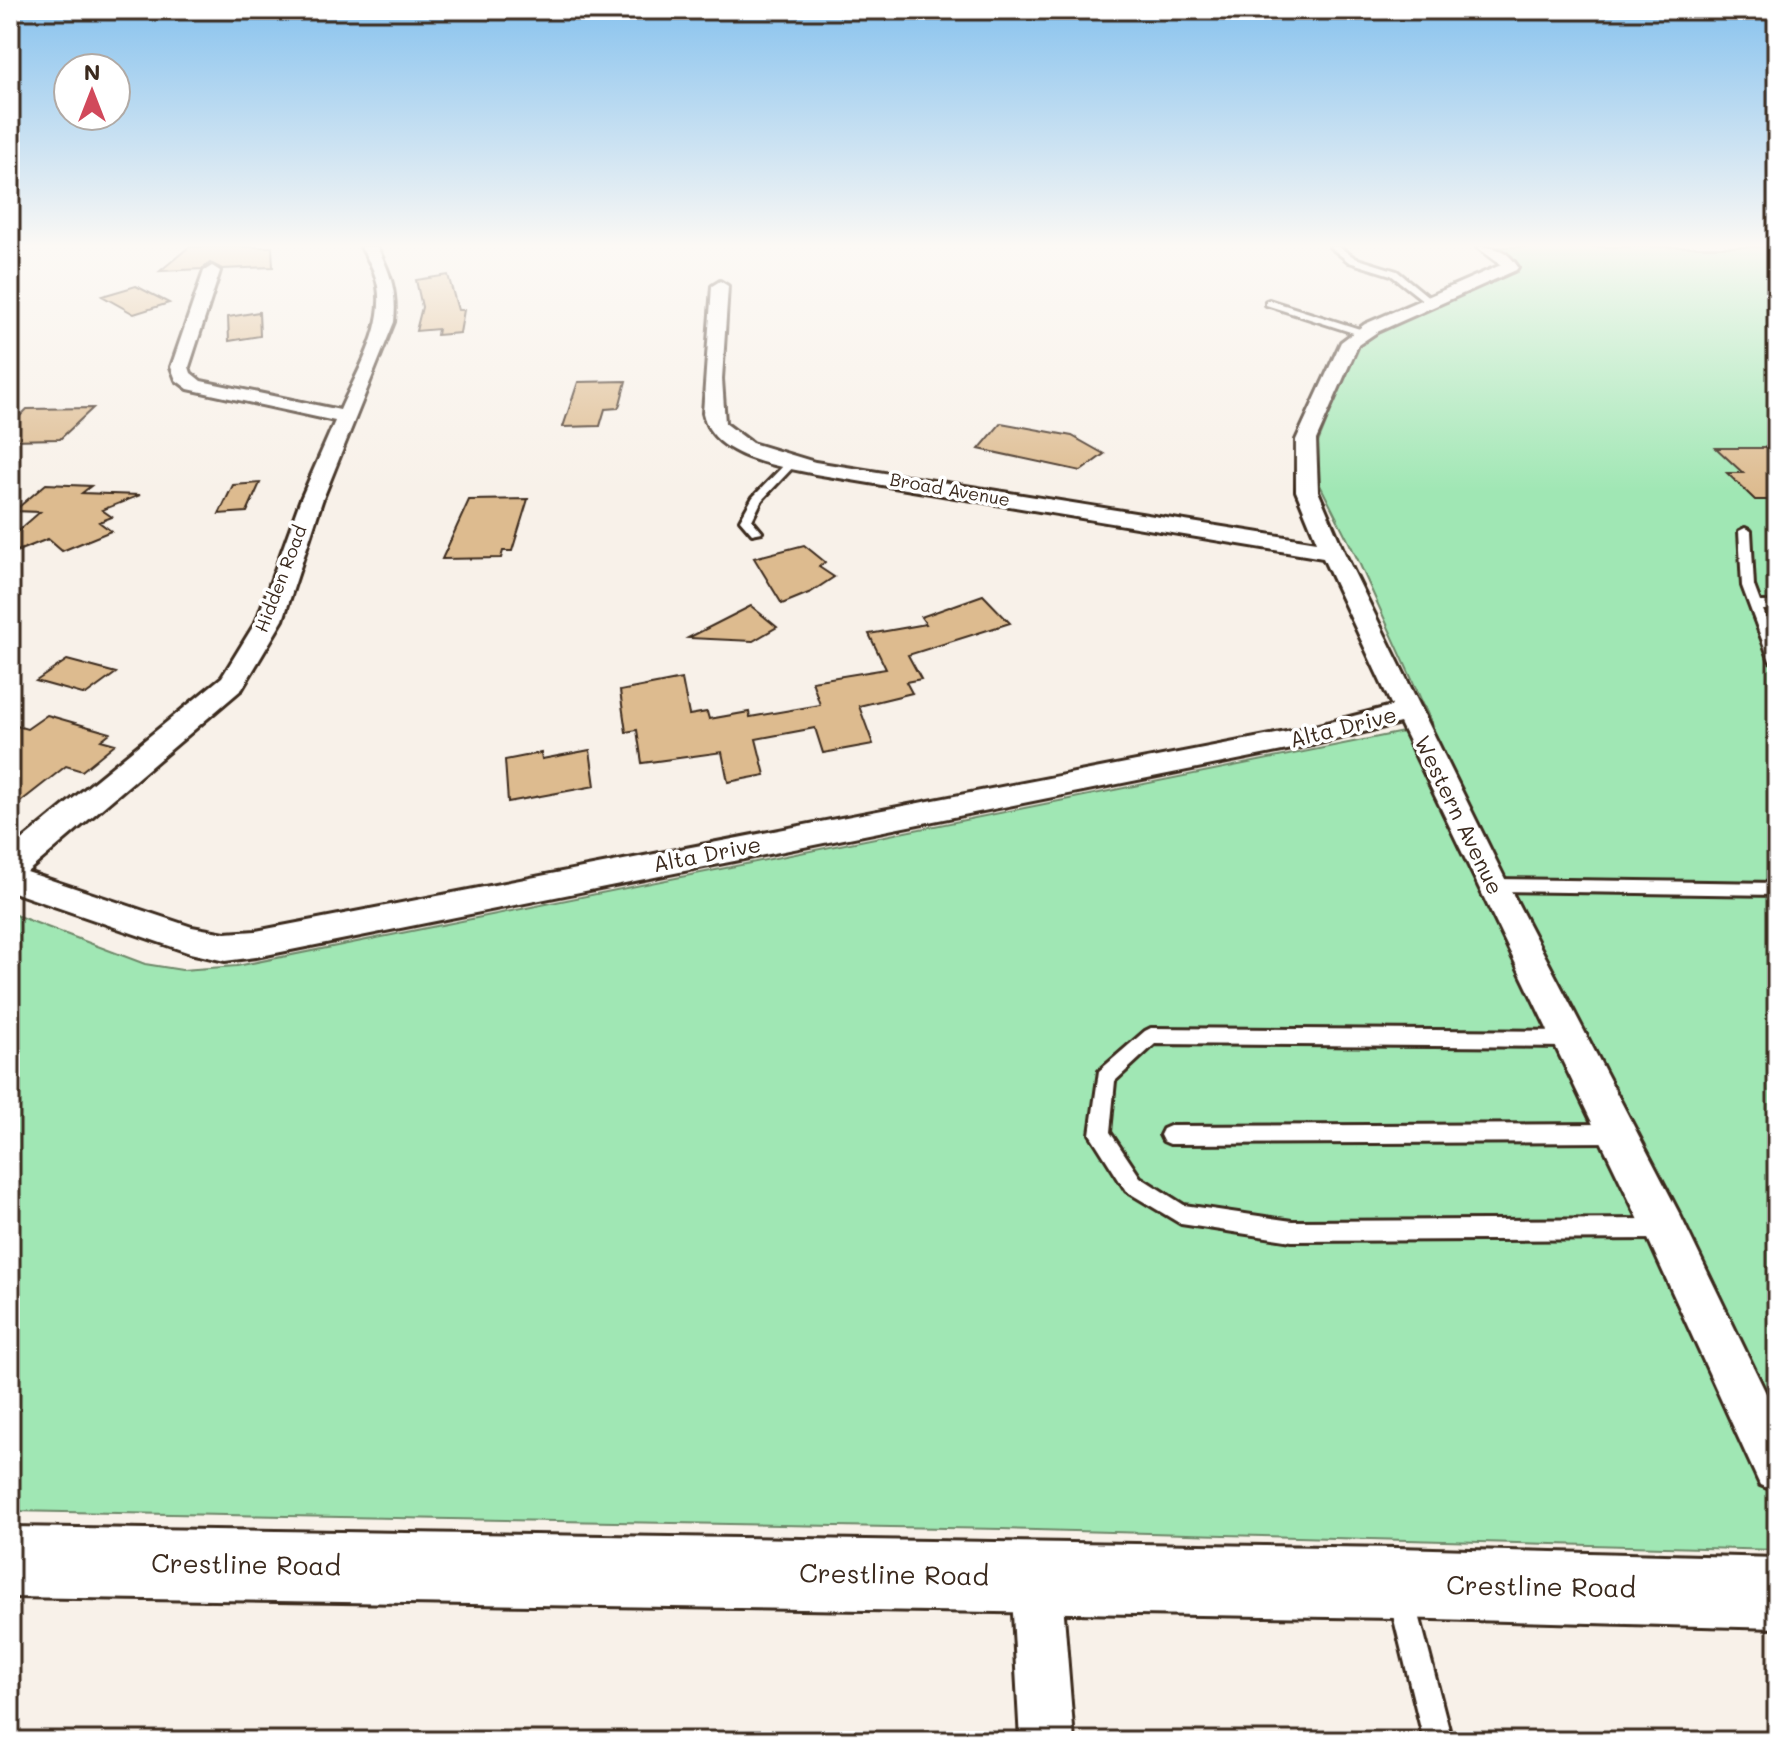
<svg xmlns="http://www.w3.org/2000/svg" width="1787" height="1751" font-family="Mali,sans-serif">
<rect width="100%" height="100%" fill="#f8f1e9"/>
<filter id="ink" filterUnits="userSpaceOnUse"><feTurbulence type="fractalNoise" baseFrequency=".0125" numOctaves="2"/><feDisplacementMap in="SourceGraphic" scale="16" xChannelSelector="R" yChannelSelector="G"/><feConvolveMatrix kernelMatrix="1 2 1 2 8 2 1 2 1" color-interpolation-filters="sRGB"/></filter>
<g filter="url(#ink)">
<path fill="#a0e7b4" stroke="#6e8869" stroke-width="2" d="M1493 247H1777V1550L1001 1529 10 1511V913L145 964 182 970 237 966 1433 726 1357 558 1319 483 1318 443 1356 348 1385 329 1511 273 1517 265Z"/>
<path fill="#ddbb8f" stroke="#3b2a1e" stroke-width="2" d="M189 247H272L273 267 222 269 210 263 202 269 160 271Z
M448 275 458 310H464L460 333 437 335 438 329 416 331 422 307 416 280Z
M136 286 169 303 134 314 102 296Z
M259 312 260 336 229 341 228 317Z
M626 381 620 404 618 408 605 409 600 426 563 427 578 382Z
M93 408 60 439 10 440V418H18L27 409Z
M1001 423 1072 436 1104 454 1081 471 979 449Z
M1716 448H1777V505L1772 500H1755L1727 473H1743Z
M260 483 247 512 219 514 233 485Z
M46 484 91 486 82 493 140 495 102 510 112 517 99 522 111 531 62 551 48 539 10 554V538L40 512 14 511Z
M528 499 512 551H503L501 558 442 559 469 500Z
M804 545 825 562 819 567 834 577 811 592 782 604 754 558Z
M983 595 1010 623 908 655 921 679 906 682 912 693 859 706 873 744 823 753 815 728 756 739 765 775 728 782 722 752 642 763 637 730 626 732 620 691 682 679 689 715 707 712 709 719 749 712 750 717 820 705 812 681 886 669 869 634 926 624 921 617Z
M751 606 777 627 753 641 688 638Z
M67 660 116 673 86 695 36 681Z
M47 715 110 733 101 740 115 744 82 771 66 766 10 810V724L27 729Z
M590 750 595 786 508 802 505 760 541 753 542 759Z"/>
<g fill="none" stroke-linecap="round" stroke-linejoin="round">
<g stroke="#3b2a1e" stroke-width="6">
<path id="lane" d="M1330 247H1339L1355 258 1397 271 1436 303 1429 305 1391 275 1349 262Z
M1269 300 1366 331 1367 333 1360 335 1266 305V301Z
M788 461 797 463 762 500 752 520 762 532 752 534 740 520 753 497Z
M1745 528 1751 531 1754 586 1760 602H1777V610H1763L1777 644V665L1770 661 1742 586 1739 531Z
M1492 879 1777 883V895L1492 891 1486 889 1484 885 1486 881Z
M1151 1028 1571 1031 1577 1033 1580 1039 1577 1045 1571 1047 1155 1044 1115 1081 1110 1132 1140 1177 1184 1205 1292 1221 1662 1219 1669 1222 1672 1229 1669 1236 1662 1239 1292 1241 1181 1224 1126 1191 1090 1134 1099 1071 1145 1031Z
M1616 1124 1623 1127 1626 1133 1623 1139 1616 1142 1170 1144 1163 1141 1160 1135 1163 1129 1170 1126Z
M1402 1586 1411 1590 1415 1599 1452 1741H1424L1389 1599 1393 1590Z"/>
</g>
<g stroke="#3b2a1e" stroke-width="6">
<path id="street" d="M361 247H377C391 274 397 292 394 322L322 501 283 620 242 689 27 872 192 927 225 933 256 931 1307 728 1392 706 1323 558 815 474C778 466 712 458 703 413L712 286 720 281 728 286 722 379 725 423 752 443 815 462 1317 542 1296 491V440L1341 342 1365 324 1501 265 1477 247C1497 247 1507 250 1518 267L1516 270 1377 332 1358 345 1316 440 1318 491 1344 552 1508 885 1680 1215 1777 1416V1492L1760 1485 1650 1243 1400 723 1307 746 256 957 225 961 190 953 10 891V850L222 677 257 620 300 501 335 421 188 389 176 380 171 367 204 271 212 266 220 271 189 367 191 373 201 381 340 410C357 372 391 319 375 275 372 265 366 256 361 247Z
M1036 1552 1054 1559 1061 1577 1074 1741H1020L1011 1577 1018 1559Z"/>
</g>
<g stroke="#3b2a1e" stroke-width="6">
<path id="secondary" d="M10 1527 1397 1548 1777 1558V1628L1397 1618 10 1597Z"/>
</g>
<use href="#lane" fill="#fff" fill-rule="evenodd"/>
<use href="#street" fill="#fff" fill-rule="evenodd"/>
<use href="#secondary" fill="#fff" fill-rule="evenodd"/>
</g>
</g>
<linearGradient id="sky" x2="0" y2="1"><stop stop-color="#87c2ee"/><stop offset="0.5" stop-color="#fcf9f5"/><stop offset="1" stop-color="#fcf9f5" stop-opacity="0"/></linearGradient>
<rect width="1787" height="492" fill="url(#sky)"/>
<g text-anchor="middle" stroke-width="7" stroke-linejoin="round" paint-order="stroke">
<g font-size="18" fill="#3b2a1e" stroke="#fff">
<text transform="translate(950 490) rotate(10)" y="6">Broad Avenue</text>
<text transform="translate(281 579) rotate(-69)" y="6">Hidden Road</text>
</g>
<g font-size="22" fill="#3b2a1e" stroke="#fff">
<text transform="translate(1343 727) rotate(-14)" y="8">Alta Drive</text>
<text transform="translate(1459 815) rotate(64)" y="8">Western Avenue</text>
<text transform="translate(707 854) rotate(-11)" y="8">Alta Drive</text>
</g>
<g font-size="26" fill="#3b2a1e" stroke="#fff">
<text transform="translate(246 1565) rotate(1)" y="9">Crestline Road</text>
<text transform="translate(894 1575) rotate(1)" y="9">Crestline Road</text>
<text transform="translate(1541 1587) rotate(1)" y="9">Crestline Road</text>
</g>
</g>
<rect width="1787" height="1751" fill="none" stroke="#fff" stroke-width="40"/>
<rect x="20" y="20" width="1747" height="1711" fill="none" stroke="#3b2a1e" stroke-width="3" filter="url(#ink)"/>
<g transform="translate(92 92)"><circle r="38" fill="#ffffff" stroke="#b1aaa5" stroke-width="2"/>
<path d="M0-6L14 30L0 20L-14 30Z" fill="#d1495b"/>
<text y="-12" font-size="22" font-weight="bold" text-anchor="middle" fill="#3b2a1e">N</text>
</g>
</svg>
